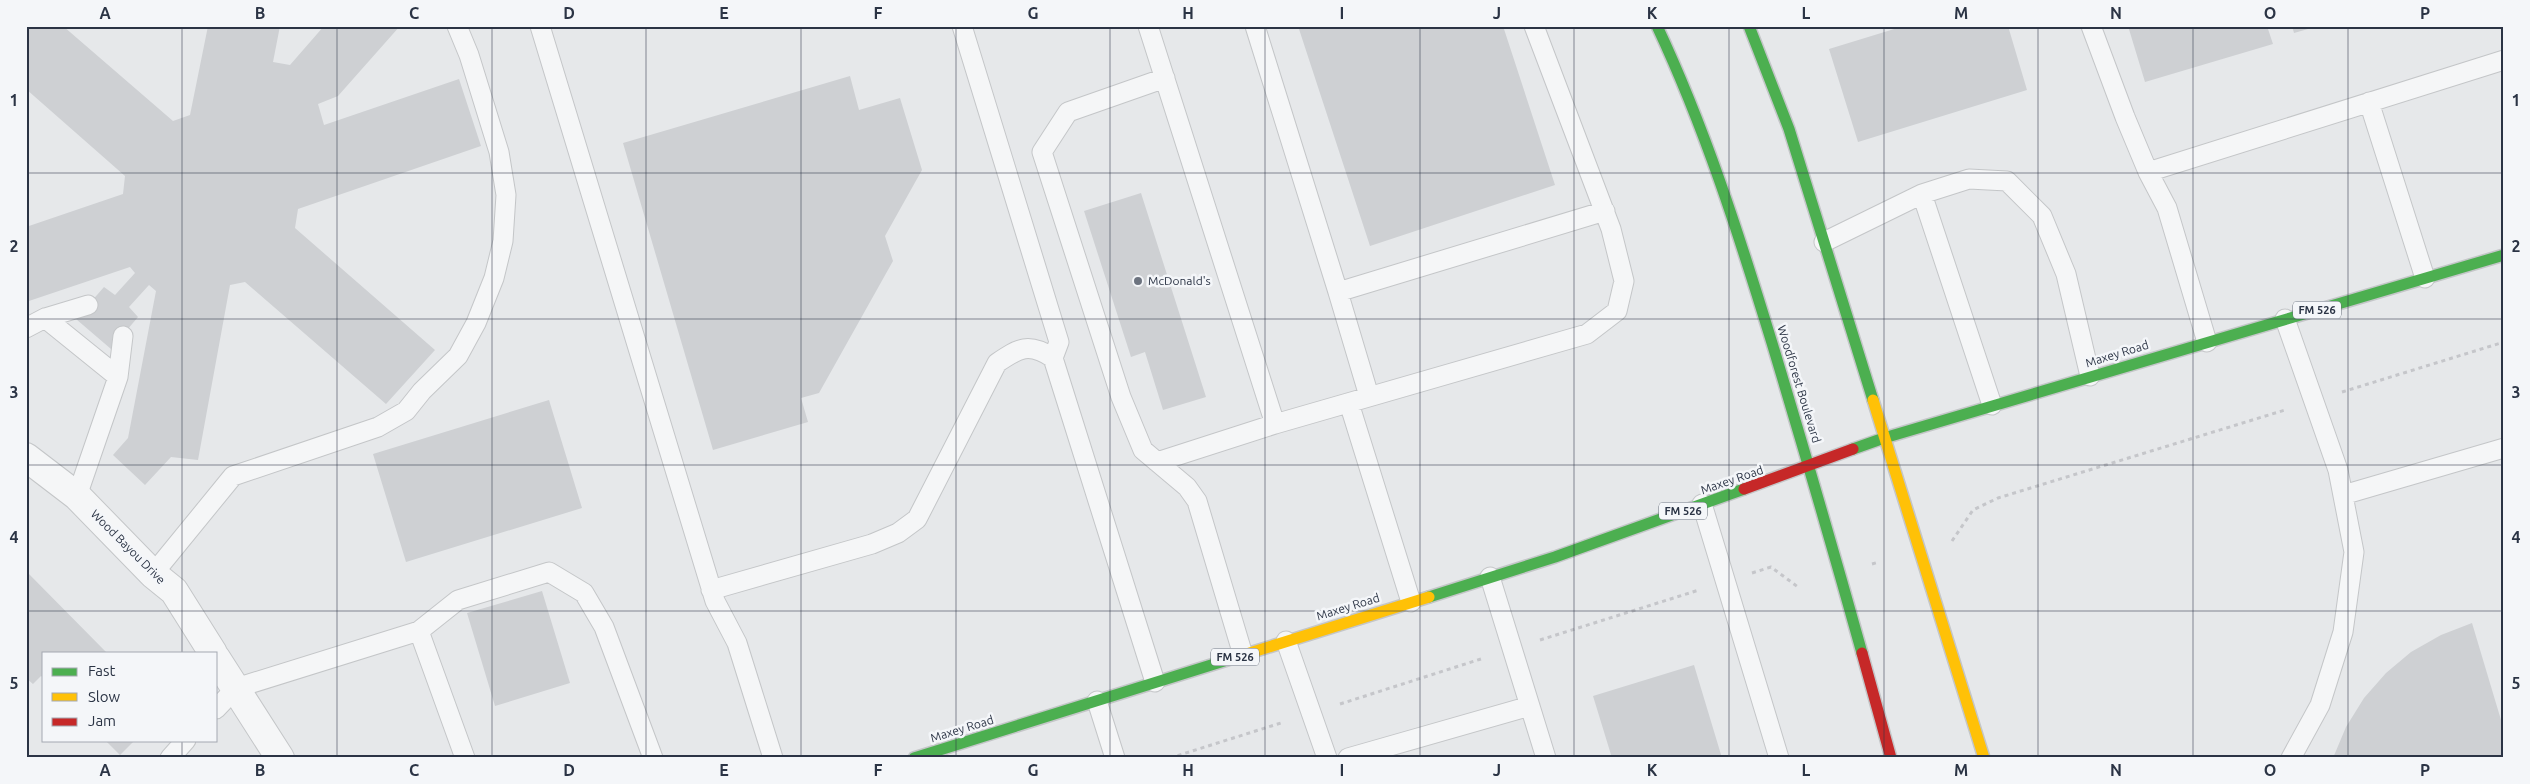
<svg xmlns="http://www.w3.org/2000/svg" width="2530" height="784" font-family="Ubuntu,sans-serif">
<rect width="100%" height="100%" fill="#e6e8ea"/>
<path fill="#ced0d3" d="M26 26H63L173 121 190 115 208 26H280L273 62 290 65 324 26H400L338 96 318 104 324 125 459 79 481 146 298 209 295 228 435 350 386 404 245 282 230 285 198 460 171 457 145 485 113 455 128 438 156 291 149 285 129 307 138 317 111 349 76 319 104 287 115 295 135 273 130 267 26 302V227L123 194 125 176 26 89Z
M1298 26H1503L1555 185 1370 246Z
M1904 26H2008L2027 90 1858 142 1829 49Z
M2128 26H2267L2273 44 2145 82Z
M2292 26H2315V27L2294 33Z
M850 76 859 110 900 98 922 170 885 236 893 261 819 393 801 398 808 422 713 450 623 143Z
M1141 193 1206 397 1163 410 1145 352 1131 357 1084 211Z
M549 400 582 508 406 562 373 454Z
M26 571 107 653H44V678L41 676 33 684 26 678Z
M542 591 570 683 495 706 467 613Z
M2472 623 2504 730V758H2333L2346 727 2364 698 2386 673 2411 652 2441 635Z
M1694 665 1722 758H1612L1593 696Z
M105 740H135L120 755Z"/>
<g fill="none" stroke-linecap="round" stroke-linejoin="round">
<g stroke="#c4c6c8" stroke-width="21">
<path id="lane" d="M540 26 715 601 737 643 773 758
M962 26 1059 342 1053 358 1155 682
M1148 26 1275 424 1587 334 1617 311 1624 281 1611 229 1534 26
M1255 26 1338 292
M2091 26 2125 117 2148 172 2167 208 2207 342
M1165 78 1068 112 1042 152 1121 397 1143 450 1187 487 1197 501 1243 655
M2369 102 2425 278
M2148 172 2504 60
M1922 194 1992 405
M1824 242 1922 194 1969 179 2007 181 2042 216 2066 274 2090 376
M45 318 88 305
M2285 319 2338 470 2354 552 2343 632 2320 705 2291 758
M26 328 45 318 118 377 77 496
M118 377 123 336
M1369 396 1338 292 1605 211
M1349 403 1411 602
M1157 462 1275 424
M2343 495 2504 448
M1702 504 1779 758
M153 574 233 476 378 427 406 411 422 391 458 356 476 323 494 278 503 241 506 195 499 152 469 55 457 26
M1490 577 1546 758
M711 590 872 544 898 533 917 519 997 363C1019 348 1029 342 1053 358
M419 631 458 600 549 572 584 593 604 627 653 758
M1286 641 1327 758
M1097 701 1115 758
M216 709 236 688 419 631 465 758
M170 758 186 740
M1348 758 1530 706"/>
</g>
<g stroke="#c4c6c8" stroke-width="30">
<path id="street" d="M26 457 77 496 153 574 174 591 213 653
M216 658 280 758"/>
</g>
<g stroke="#c4c6c8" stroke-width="14">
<path id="fast" d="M1657 26C1705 128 1739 235 1772 343 1803 446 1833 549 1862 653
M1749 26 1789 129 1873 400
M1853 449 1884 438 2504 255
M1429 597 1555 557 1744 489
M914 758 1240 656"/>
</g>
<g stroke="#c4c6c8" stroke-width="14">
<path id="slow" d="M1873 400 1984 758
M1240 656 1429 597"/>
</g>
<g stroke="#c4c6c8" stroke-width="14">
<path id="jam" d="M1744 489 1853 449
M1862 653 1891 758"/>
</g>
<path stroke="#c5c6ca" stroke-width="3" stroke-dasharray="4 4" stroke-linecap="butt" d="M2342 392 2504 342
M1952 541 1973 510 1998 498 2285 410
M1872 564 1879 562
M1752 573 1771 567 1798 587
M1540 640 1699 590
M1340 704 1484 658
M1170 758 1284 722"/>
<use href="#lane" stroke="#f5f6f7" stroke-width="19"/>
<use href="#street" stroke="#f5f6f7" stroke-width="28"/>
<use href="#fast" stroke="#4caf50" stroke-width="11"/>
<use href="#slow" stroke="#ffc107" stroke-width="11"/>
<use href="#jam" stroke="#c62828" stroke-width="11"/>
</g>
<path fill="none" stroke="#2b3445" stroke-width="1" stroke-opacity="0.55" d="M182 26V653M337 26V758M492 26V758M646 26V758M801 26V758M956 26V758M1110 26V758M1265 26V758M1420 26V758M1574 26V758M1729 26V758M1884 26V758M2038 26V758M2193 26V758M2348 26V758M26 173H2504M26 319H2504M26 465H2504M26 611H2504M182 740V758"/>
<circle fill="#6c737f" stroke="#f4f6f9" stroke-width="2" cx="1138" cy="281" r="5"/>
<g text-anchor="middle" stroke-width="5" stroke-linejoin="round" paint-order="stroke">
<g fill="#f4f6f9" stroke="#676e7b" stroke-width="1">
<rect x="2293" y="301.5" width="48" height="17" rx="4"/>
<rect x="1659" y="502.5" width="48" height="17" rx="4"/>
<rect x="1211" y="648.5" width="48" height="17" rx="4"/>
</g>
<g font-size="11" font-weight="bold" fill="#2b3445">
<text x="2317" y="314">FM 526</text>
<text x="1683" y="515">FM 526</text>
<text x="1235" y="661">FM 526</text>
</g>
<g font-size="12" fill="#2b3445" stroke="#f4f6f9" text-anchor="start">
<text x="1148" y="285">McDonald's</text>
</g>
<g font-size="12" fill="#2b3445" stroke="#f4f6f9">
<text transform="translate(2117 354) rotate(-17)" y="4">Maxey Road</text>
<text transform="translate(1799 384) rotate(73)" y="4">Woodforest Boulevard</text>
<text transform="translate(1732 480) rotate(-19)" y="4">Maxey Road</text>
<text transform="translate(128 547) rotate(45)" y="4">Wood Bayou Drive</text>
<text transform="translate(1348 607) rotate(-17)" y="4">Maxey Road</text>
<text transform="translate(962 729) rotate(-17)" y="4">Maxey Road</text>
</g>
</g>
<rect width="2530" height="784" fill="none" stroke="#f4f6f9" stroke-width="55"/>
<rect x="42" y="652" width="175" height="90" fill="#f4f6f9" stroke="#a4a8b1"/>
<rect x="52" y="668" width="25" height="8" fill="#4caf50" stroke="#a4a8b1"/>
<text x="88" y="676" font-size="15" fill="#2b3445">Fast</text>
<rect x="52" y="693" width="25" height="8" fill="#ffc107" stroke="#a4a8b1"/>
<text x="88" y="702" font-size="15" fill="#2b3445">Slow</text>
<rect x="52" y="718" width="25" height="8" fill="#c62828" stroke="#a4a8b1"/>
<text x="88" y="726" font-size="15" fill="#2b3445">Jam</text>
<rect x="28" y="28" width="2474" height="728" fill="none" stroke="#2b3445" stroke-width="2"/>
<g font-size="16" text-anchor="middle" font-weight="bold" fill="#2b3445">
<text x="105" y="19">A</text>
<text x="260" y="19">B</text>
<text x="414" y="19">C</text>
<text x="569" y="19">D</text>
<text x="724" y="19">E</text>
<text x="878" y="19">F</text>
<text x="1033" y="19">G</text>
<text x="1188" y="19">H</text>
<text x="1342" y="19">I</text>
<text x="1497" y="19">J</text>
<text x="1652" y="19">K</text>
<text x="1806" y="19">L</text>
<text x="1961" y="19">M</text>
<text x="2116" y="19">N</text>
<text x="2270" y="19">O</text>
<text x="2425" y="19">P</text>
<text x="14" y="106">1</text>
<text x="2516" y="106">1</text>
<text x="14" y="252">2</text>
<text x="2516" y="252">2</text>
<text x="14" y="398">3</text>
<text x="2516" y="398">3</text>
<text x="14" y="543">4</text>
<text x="2516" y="543">4</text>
<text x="14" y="689">5</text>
<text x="2516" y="689">5</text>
<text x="105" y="776">A</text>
<text x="260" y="776">B</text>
<text x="414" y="776">C</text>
<text x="569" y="776">D</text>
<text x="724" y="776">E</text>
<text x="878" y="776">F</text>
<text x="1033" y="776">G</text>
<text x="1188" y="776">H</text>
<text x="1342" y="776">I</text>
<text x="1497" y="776">J</text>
<text x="1652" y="776">K</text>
<text x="1806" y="776">L</text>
<text x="1961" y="776">M</text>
<text x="2116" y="776">N</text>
<text x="2270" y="776">O</text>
<text x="2425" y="776">P</text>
</g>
</svg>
